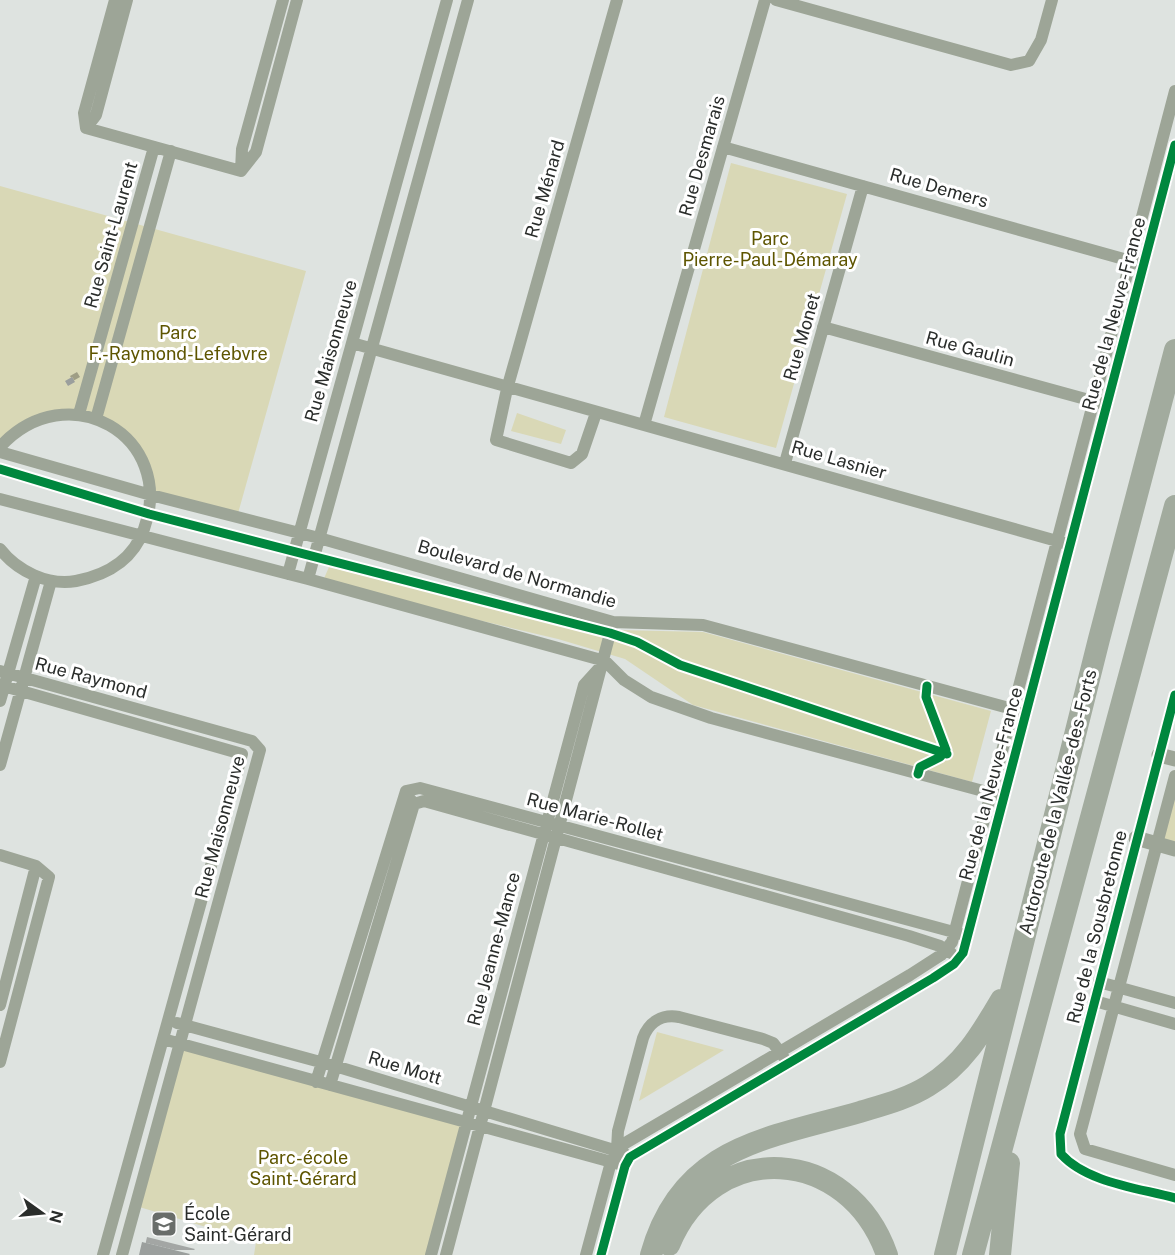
<svg xmlns="http://www.w3.org/2000/svg" width="1175" height="1255" font-family="'Public Sans',sans-serif">
<defs>
<filter id="shadow"><feDropShadow dx="5" dy="-5" stdDeviation="0" flood-color="#0004"/></filter>
</defs>
<rect width="100%" height="100%" fill="#dee3e0"/>
<path fill="#d9d8b6" d="M731 163 847 194 776 448 664 417Z
M0 186 306 271 237 517 153 495 123 432 54 413 0 448Z
M517 413 566 430 561 444 511 431Z
M329 567 576 629 703 632 991 711 972 782 693 705 625 659 558 639 322 583Z
M1175 780V848L1159 844Z
M657 1032 724 1050 639 1101Z
M180 1044 464 1123 430 1255H254L256 1242 136 1206Z"/>
<path fill="#9b9f9d" filter="url(#shadow)" d="M72 377 75 382 68 386 65 381Z
M142 1242 190 1254 189 1255H139Z"/>
<g fill="none" stroke-linecap="round" stroke-linejoin="round">
<path stroke="#9da597" stroke-width="12" d="M115 0 84 113 86 128 241 171
M776 0 1011 65 1029 61 1041 40 1052 0
M86 128 96 115 127 0
M723 147 1138 263
M241 171 256 152 297 0
M241 171 242 149 283 0
M823 327 1100 403
M352 343 1064 543
M596 413 582 454 571 463 496 440 507 389 617 0
M79 414 154 147
M96 419 171 151
M644 425 765 0
M0 447C67 373 177 436 144 529 133 560 107 575 76 581 48 586 17 571 0 549
M0 452 151 495 319 538 613 622 703 625 1020 711
M785 463 863 186
M0 499 308 579 605 661 624 680 651 697 711 718 998 795
M288 574 447 0
M308 579 468 0
M0 671 252 741 260 750
M0 685 242 754
M1175 695 1060 1134 1061 1154C1087 1183 1139 1188 1175 1198
M0 701 36 576
M0 765 51 581
M406 791 420 788 961 934
M414 804 424 801 909 936 940 946 951 953
M0 855 36 866 49 877 0 1062
M1099 982 1175 1003
M1095 1001 1175 1024
M0 1005 36 866
M177 1023 335 1066 624 1153
M163 1039 619 1164
M316 1082 406 791
M330 1085 414 804 411 800
M617 1149 618 1131 643 1038C649 1022 662 1014 679 1017L763 1039 773 1043 783 1056
M1085 1149 1080 1134 1175 776
M1085 1149 1175 1175
M103 1255 242 754
M122 1255 260 750
M431 1255 584 685 603 664
M446 1255 613 622
M586 1255 611 1162 622 1145 910 975 941 955 952 942 1175 91
M601 1255 625 1166 630 1157 933 978 954 964 963 953 1175 145"/>
<path stroke="#9da597" stroke-width="15" d="M1159 755 1175 759
M1136 838 1175 849"/>
<path stroke="#a2ab9e" stroke-width="22" d="M669 1245C714 1136 849 1146 887 1255
M651 1255C681 1146 766 1139 860 1112 883 1105 907 1099 928 1086 963 1065 981 1034 1001 1000
M945 1255 1099 639 1175 350
M973 1255 1175 506
M1000 1255 1009 1163"/>
<g stroke="#fff" stroke-width="13">
<path id="cycleway" d="M0 469 149 514 610 633 637 642 680 665 947 754
M1175 695 1060 1134 1061 1154C1087 1183 1139 1188 1175 1198
M918 774 920 767 940 757 946 750 926 697 927 686
M601 1255 625 1166 630 1157 933 978 954 964 963 953 1175 145"/>
</g>
<use href="#cycleway" stroke="#00873e" stroke-width="9"/>
</g>
<defs>
<g id="school-square" transform="scale(1.35)"><rect x="-9" y="-9" width="18" height="18" rx="4" fill="#696d6a" stroke="#fff"/><path d="M0-5L7-2L0 1L-7-2ZM-4 1L0 2.5L4 1V4Q0 6-4 4Z" fill="#fff"/></g>
</defs>
<g fill-rule="evenodd">
<use href="#school-square" x="164" y="1224"/>
</g>
<g text-anchor="middle" stroke-width="6" stroke-linejoin="round" paint-order="stroke">
<g font-size="18" fill="#2a2d2b" stroke="#fff">
<text transform="translate(702 156) rotate(-74)" y="6">Rue Desmarais</text>
<text transform="translate(939 188) rotate(16)" y="6">Rue Demers</text>
<text transform="translate(545 189) rotate(-74)" y="6">Rue Ménard</text>
<text transform="translate(111 235) rotate(-74)" y="6">Rue Saint-Laurent</text>
<text transform="translate(1114 314) rotate(-75)" y="6">Rue de la Neuve-France</text>
<text transform="translate(802 337) rotate(-74)" y="6">Rue Monet</text>
<text transform="translate(970 349) rotate(15)" y="6">Rue Gaulin</text>
<text transform="translate(331 351) rotate(-74)" y="6">Rue Maisonneuve</text>
<text transform="translate(839 460) rotate(16)" y="6">Rue Lasnier</text>
<text transform="translate(517 574) rotate(16)" y="6">Boulevard de Normandie</text>
<text transform="translate(91 678) rotate(15)" y="6">Rue Raymond</text>
<text transform="translate(991 784) rotate(-75)" y="6">Rue de la Neuve-France</text>
<text transform="translate(1058 802) rotate(-76)" y="6">Autoroute de la Vallée-des-Forts</text>
<text transform="translate(595 817) rotate(15)" y="6">Rue Marie-Rollet</text>
<text transform="translate(220 827) rotate(-75)" y="6">Rue Maisonneuve</text>
<text transform="translate(1097 927) rotate(-76)" y="6">Rue de la Sousbretonne</text>
<text transform="translate(494 949) rotate(-75)" y="6">Rue Jeanne-Mance</text>
<text transform="translate(405 1068) rotate(17)" y="6">Rue Mott</text>
</g>
<g font-size="18" fill="#5e5500" stroke="#fff">
<text x="770" y="245">Parc<tspan x="770" dy="21">Pierre-Paul-Démaray</tspan></text>
<text x="178" y="339">Parc<tspan x="178" dy="21">F.-Raymond-Lefebvre</tspan></text>
<text x="303" y="1164">Parc-école<tspan x="303" dy="21">Saint-Gérard</tspan></text>
</g>
<g font-size="18" fill="#2a2d2b" stroke="#fff" text-anchor="start">
<text x="184" y="1220">École<tspan x="184" dy="21">Saint-Gérard</tspan></text>
</g>
</g>
<g transform="translate(42 1213) rotate(105)" stroke="#ffffff" stroke-width="4.5" paint-order="stroke">
<path d="M0-4.5L10 22L0 15L-10 22Z" fill="#2a2d2b"/>
<text y="-9" font-size="16" font-weight="bold" text-anchor="middle" fill="#2a2d2b">N</text>
</g>
</svg>
